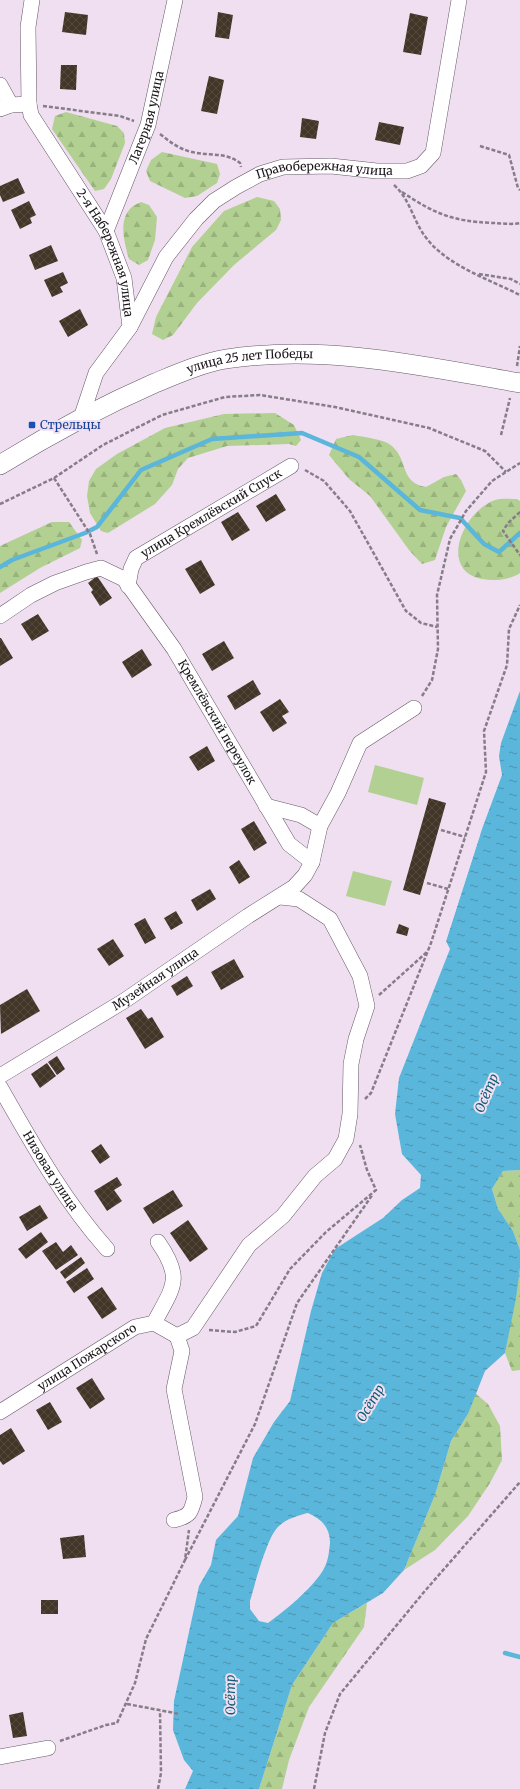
<svg xmlns="http://www.w3.org/2000/svg" width="520" height="1789" font-family="Merriweather,serif">
<defs>
<pattern id="forest-firs" width="22" height="20" patternUnits="userSpaceOnUse"><rect width="22" height="20" fill="#b2d091"/><path d="M5 1l3.5 6h-7zM16 11l3.5 6h-7z" fill="#98b27c"/></pattern>
<pattern id="water-ripples" width="26" height="14" patternUnits="userSpaceOnUse"><rect width="26" height="14" fill="#5ab6da"/><path d="M2 4q2-2 4 0t4 0M15 11q2-2 4 0t4 0" fill="none" stroke="#4a93b0"/></pattern>
<pattern id="building-cross-hatch" width="8" height="8" patternUnits="userSpaceOnUse"><rect width="8" height="8" fill="#413627"/><path d="M0 0l8 8M0 8l8-8" fill="none" stroke="#534a3d"/></pattern>
</defs>
<rect width="100%" height="100%" fill="#efdff0"/>
<path fill="url(#forest-firs)" d="M66 112 117 126 124 133 125 143 111 179 104 189 95 191 52 129 55 116Z
M162 152 217 164 220 174 217 183 197 196 185 198 150 181 146 171 151 160Z
M257 197 274 201 280 209 281 220 276 230 234 265 197 303 173 335 163 340 152 334 156 317 192 247 224 211Z
M141 202 149 205 157 217 155 240 148 260 139 265 129 259C125 245 118 222 130 209 132 206 137 204 141 202Z
M275 413 294 425 301 440 296 446 289 444 227 446 188 458 178 469 172 485 155 504 108 533 101 531 90 513 87 496 89 481 96 469 117 454 165 428 224 414Z
M353 435C363 437 384 439 392 446 409 461 399 482 426 487L444 477 456 474 461 480 466 491 446 527 435 560 422 564 409 550 370 496 349 479 329 455 336 439Z
M517 499 520 501V573C513 578 502 580 494 580 435 581 459 513 495 500 501 498 510 499 517 499Z
M52 522H69L82 540 80 548 40 568 0 593V546Z
M520 1170V1250L513 1231 498 1209 492 1189 503 1171Z
M520 1268V1370L512 1371 505 1353Z
M475 1393 488 1404 500 1426 502 1460 490 1483 468 1516 435 1550 404 1570 435 1495 451 1441 468 1414Z
M367 1603 364 1627 309 1707 289 1760 282 1789H259L292 1685 333 1623Z"/>
<path fill="#b2d091" d="M375 765 424 778 417 805 368 792Z
M353 871 392 881 385 906 346 896Z"/>
<path fill="url(#water-ripples)" fill-rule="evenodd" d="M520 691V1170L503 1171 492 1189 498 1209 513 1231 520 1250V1268L516 1298 505 1353 485 1371 468 1414 451 1441 435 1495 404 1570 383 1593 333 1623 292 1685 259 1789H185L193 1771 184 1760 173 1730 174 1701 199 1586 211 1565 216 1540 238 1516 253 1458 274 1422 290 1401 311 1311 322 1273 335 1249 383 1218 402 1200 420 1188 421 1175 402 1154 395 1114 399 1078 450 949 446 941 482 829 502 775 499 756 501 743ZM308 1513C322 1519 330 1528 330 1543 329 1553 328 1563 322 1572 310 1590 286 1610 268 1623L259 1621 250 1609V1601C255 1584 267 1536 279 1526 286 1519 299 1515 308 1513Z"/>
<path fill="#efdff0" d="M478 834 480 835 446 941 444 940Z"/>
<g fill="none" stroke-linecap="round" stroke-linejoin="round">
<path stroke="#5ab6da" stroke-width="4.5" d="M0 567 12 560 85 533 97 527 141 470 212 439 302 433 359 457 420 510 460 518 484 544 499 552 520 533
M505 1653 520 1657"/>
</g>
<path fill="url(#building-cross-hatch)" d="M65 12 88 15 86 35 62 32Z
M218 12 233 15 229 39 215 37Z
M410 13 428 17 421 55 403 52Z
M61 65H77L76 90 60 89Z
M209 76 224 80 217 114 201 111Z
M302 118 319 121 316 139 300 137Z
M379 122 404 127 400 145 375 140Z
M18 178 25 193 3 202 0 195V186Z
M29 201 36 215 30 218 32 223 20 229 11 210Z
M51 245 58 261 35 270 29 255Z
M63 272 68 283 60 287 63 292 52 297 44 280Z
M80 309 88 325 68 337 59 321Z
M276 494 286 510 266 522 256 506Z
M238 512 250 530 232 541 221 522Z
M201 560 215 585 200 594 185 569Z
M97 576 112 598 100 606 91 592 93 590 88 583Z
M38 614 49 631 32 641 21 624Z
M0 638H1L13 658 0 666Z
M224 641 234 658 212 671 202 654Z
M142 649 152 665 132 678 122 662Z
M253 680 261 694 235 710 227 696Z
M280 699 289 712 282 716 287 723 273 732 260 712Z
M207 746 215 761 198 771 189 757Z
M429 798 446 803 420 895 403 890Z
M254 821 267 843 254 851 241 829Z
M239 860 250 877 239 884 229 867Z
M210 889 216 899 197 911 191 900Z
M176 911 183 923 171 930 164 918Z
M145 918 156 938 145 944 134 924Z
M399 924 409 928 407 936 396 933Z
M113 939 124 956 109 966 97 949Z
M234 959 244 977 221 990 211 972Z
M187 976 193 986 177 996 171 986Z
M27 989 40 1011 1 1034 0 1005Z
M141 1009 148 1019 152 1017 164 1037 145 1049 126 1018Z
M57 1056 65 1069 57 1075 48 1062Z
M47 1063 56 1076 40 1088 31 1074Z
M101 1144 110 1157 100 1164 91 1151Z
M117 1177 122 1185 114 1190 122 1201 107 1211 94 1191Z
M173 1190 183 1206 153 1224 143 1208Z
M40 1205 48 1218 27 1231 19 1217Z
M188 1220 208 1249 190 1262 170 1233Z
M41 1232 48 1242 26 1259 18 1249Z
M56 1242 63 1252 71 1245 78 1255 56 1270 42 1251Z
M81 1257 85 1263 65 1279 60 1272Z
M87 1268 94 1279 74 1293 66 1282Z
M102 1287 117 1309 102 1319 87 1297Z
M92 1378 105 1399 90 1409 76 1388Z
M50 1402 62 1422 48 1430 36 1410Z
M11 1428 25 1451 3 1465 0 1461V1435Z
M84 1535 86 1557 63 1559 60 1538Z
M41 1600H58V1614H41Z
M23 1712 27 1736 13 1738 9 1715Z"/>
<g fill="none" stroke-linecap="round" stroke-linejoin="round">
<g stroke="#665968" stroke-width="16">
<g id="minor">
<path id="s1" d="M32 0 28 27 29 104 31 115 106 231 124 278 130 327 96 373 81 418"/>
<path d="M0 85 11 105"/>
<path d="M0 109 11 105 29 104"/>
<path id="s2" d="M106 231 148 125 175 0"/>
<path id="s3" d="M130 327 166 257 196 219 214 201 236 187 260 174 283 167 331 166 377 171H407L421 166 433 153 459 0"/>
<path id="s4" d="M128 586 131 569 136 558 291 466"/>
<path id="s5" d="M0 616 31 595 55 583 86 572 101 568 124 579 174 649 289 844 312 862"/>
<path d="M266 806 301 815 320 826"/>
<path id="s6" d="M0 1076 124 1001 248 916 294 887 305 875 312 862 320 826 338 793 360 743 414 708"/>
<path id="s7" d="M0 1087C32 1143 64 1201 107 1249"/>
<path d="M154 1323C173 1287 184 1279 158 1242"/>
<path d="M177 1336 193 1328 249 1245 283 1216 315 1176 335 1159 346 1139 350 1114 351 1064 356 1039 367 1006 360 976 330 919 299 899 280 897"/>
<path id="s8" d="M0 1412 135 1327 154 1323 177 1336"/>
<path d="M174 1520C190 1516 191 1513 195 1497L174 1389 182 1351 177 1336"/>
<path d="M0 1757 48 1748"/>
</g>
</g>
<g stroke="#665968" stroke-width="20">
<g id="major">
<path id="s9" d="M0 465C50 434 100 407 155 383 177 374 202 363 226 359 325 344 423 366 520 383"/>
</g>
</g>
<path stroke="#877c87" stroke-width="2.5" stroke-dasharray="4 2" stroke-linecap="butt" d="M43 106 120 116 134 121
M160 134C170 142 179 149 192 152 209 156 226 152 240 163L241 167
M480 146 509 155 518 188 520 190
M394 185C409 198 413 219 424 235 445 265 488 279 520 295
M402 192C435 214 452 221 492 223 501 223 511 225 520 223
M479 274 511 279 520 284
M517 366 520 346
M501 435 510 398
M305 470 324 481 350 511 406 611 421 623 437 627
M54 478 90 534 97 554
M0 504 54 478 103 445 162 415 225 397 260 395 335 407 429 428 485 451 506 472
M520 512 508 523 503 531 520 555
M422 696 432 680 438 649 437 595 450 539 466 511 492 481 520 463
M441 830 465 837
M427 883 448 889
M379 995 427 952
M365 1099 371 1093 431 943 486 772 484 731 507 665 509 629 520 605
M209 1330 235 1332 256 1326 290 1269 326 1232 376 1190 367 1170 360 1145
M185 1560 255 1424 297 1303 373 1194
M127 1704 180 1714
M60 1741 106 1725 117 1723 135 1683 146 1639 185 1560 189 1530
M158 1789 161 1773 160 1711
M314 1789 325 1733 340 1694 424 1592 520 1482"/>
<use href="#minor" stroke="#fff" stroke-width="15"/>
<use href="#major" stroke="#fff" stroke-width="19"/>
</g>
<rect fill="#1a4fb4" stroke="#efdff0" stroke-width="1.5" x="28" y="421" width="8" height="8" rx="2"/>
<g text-anchor="middle" stroke-width="4" stroke-linejoin="round" paint-order="stroke">
<g font-size="12" fill="#1b151b" stroke="#efdff0">
<text dy="4" stroke="none"><textPath href="#s2" startOffset="121">Лагерная улица</textPath></text>
<text dy="4" stroke="none"><textPath href="#s3" startOffset="271">Правобережная улица</textPath></text>
<text dy="4" stroke="none"><textPath href="#s1" startOffset="274">2-я Набережная улица</textPath></text>
<text dy="4" stroke="none"><textPath href="#s9" startOffset="274">улица 25 лет Победы</textPath></text>
<text dy="4" stroke="none"><textPath href="#s4" startOffset="117">улица Кремлёвский Спуск</textPath></text>
<text dy="4" stroke="none"><textPath href="#s5" startOffset="309">Кремлёвский переулок</textPath></text>
<text dy="4" stroke="none"><textPath href="#s6" startOffset="183">Музейная улица</textPath></text>
<text dy="4" stroke="none"><textPath href="#s7" startOffset="98">Низовая улица</textPath></text>
<text dy="4" stroke="none"><textPath href="#s8" startOffset="103">улица Пожарского</textPath></text>
</g>
<g font-size="12" fill="#164399" stroke="#efdff0" text-anchor="start">
<text x="40" y="429">Стрельцы</text>
</g>
<g font-size="13" font-style="italic" fill="#105b74" stroke="#efdff0">
<text transform="translate(486 1093) rotate(-67)" y="5">Осётр</text>
<text transform="translate(370 1403) rotate(-59)" y="5">Осётр</text>
<text transform="translate(230 1695) rotate(-91)" y="5">Осётр</text>
</g>
</g>
</svg>
